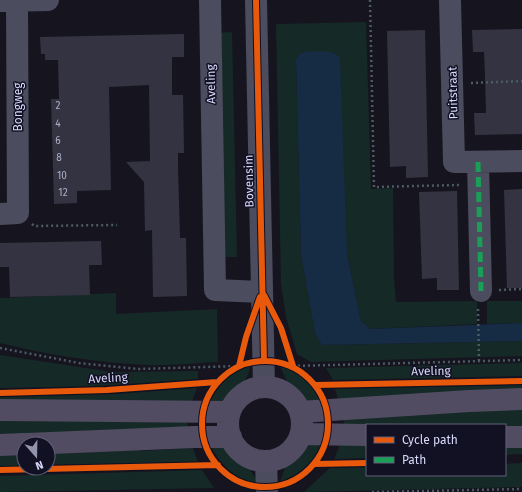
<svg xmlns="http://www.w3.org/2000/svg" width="522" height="492" font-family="'Fira Sans',sans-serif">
<rect width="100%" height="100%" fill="#16151f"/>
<path fill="#152927" d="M366 22 371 189 393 188 394 278 396 302 477 301V324L370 329 361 321 347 254 300 54 296 59 301 255 315 334 322 345 522 341V356L311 362 297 354 286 317 281 284 276 24Z
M232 32 237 257H223L217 33Z
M116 293V314L217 309 218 362C195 363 171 366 148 365 100 363 47 355 0 343V298Z
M487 301H522V323L487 324Z
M0 355 99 370 114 372 198 371V379L98 386 0 388Z
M522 363V376L333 380 326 368Z
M283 366C303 375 314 385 323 405 318 404 312 404 307 402 296 398 284 379 281 367Z
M247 367H249L250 368C248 379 236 395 226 400 222 403 215 402 210 402 218 385 229 374 247 367Z
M522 385V392L338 399 335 389Z
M197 388 190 406 0 404V397L116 394Z
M522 404V430L505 431V425H367L344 428 343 415Z
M0 416 187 419 188 432 0 442Z
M342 440H367V458L334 459Z
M322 442C314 463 300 474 280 482L287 462 310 444Z
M209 443 224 445 245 463 260 484C234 479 221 466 209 443Z
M505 443H522V454L505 455Z
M140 445 141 451 193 448 198 462 48 465V453Z
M24 454V466H0V455Z
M522 463V487L304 492 330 468 367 467V475H505V464Z
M202 470 214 488 0 492V476Z"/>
<path fill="#162c44" d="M304 52C315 52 333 48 340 58L347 254 361 321 370 329 522 323V341L322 345 315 334 301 255 296 59 300 54Z"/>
<path fill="#343341" d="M522 29V134L475 135 474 113H486L485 76 484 52H473L472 30Z
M425 30 428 177 406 178V166L390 167 387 31Z
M184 34V57H172V95H183L184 153H178V167L180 238H186L187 296 153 297 152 230 145 231 144 182 126 162 150 161 149 85 109 87 111 190 77 191V203L54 204 51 99H59L58 60H45V54H41L40 37Z
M522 189V288H507L504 190Z
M457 191 459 290H437V278L422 279 419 192Z
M101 241 102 265H89L90 295 10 297 9 267H0V243Z"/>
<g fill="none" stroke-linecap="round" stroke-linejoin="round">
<path stroke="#4c5b63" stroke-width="2.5" stroke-dasharray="2 3" stroke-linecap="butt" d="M370 0 374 187 459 185
M471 83 522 81
M32 224 34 226 117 225
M499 290 522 289
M478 309 479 361
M0 348 79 363 138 369 239 366
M293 366 522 360
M372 492 522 489"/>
<path stroke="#4b4c5e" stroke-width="22" d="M210 0 215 290 262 292
M256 0 264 387
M450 0 454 162 522 161
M0 1 48 0
M478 162 481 291
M0 214 18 213 17 1
M266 461 267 492"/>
<path stroke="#524c63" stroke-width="22" d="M228 424a37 37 0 1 1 74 0a37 37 0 1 1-74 0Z
M0 410 230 412
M300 412 469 401 522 399
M301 434 367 435
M505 437H522
M27 444 194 437H231
M0 445 24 444"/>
<path stroke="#1a9f57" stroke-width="5" stroke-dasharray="10 5" stroke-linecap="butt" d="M478 162 481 291"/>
<g stroke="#121123" stroke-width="8">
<path id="cycleway" d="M256 0 264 361
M264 295 281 328 293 366
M202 424a63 63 0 1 1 126 0a63 63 0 1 1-126 0Z
M239 366 246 337 260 297
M315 385 522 381
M0 393 107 390 217 382
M314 464 367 463
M0 470 218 465"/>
</g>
<use href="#cycleway" stroke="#e8590c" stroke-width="6"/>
</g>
<g text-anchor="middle" stroke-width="3" stroke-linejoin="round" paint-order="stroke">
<g font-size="10" fill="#aeaecc">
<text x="58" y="109">2</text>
<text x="58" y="127">4</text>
<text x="58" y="144">6</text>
<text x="59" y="161">8</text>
<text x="62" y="179">10</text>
<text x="63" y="196">12</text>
</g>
<g font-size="12" fill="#d7d7fa" stroke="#121123">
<text transform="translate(211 84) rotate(-91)" y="4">Aveling</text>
<text transform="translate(453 93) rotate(-91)" y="4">Puitstraat</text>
<text transform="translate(18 107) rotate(-90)" y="4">Bongweg</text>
<text transform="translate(249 181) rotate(-91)" y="4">Bovensim</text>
<text transform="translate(431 371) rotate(-1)" y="4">Aveling</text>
<text transform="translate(108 378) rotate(-3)" y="4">Aveling</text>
</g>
</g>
<rect x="366" y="424" width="140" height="52" fill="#121123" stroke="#616079"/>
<rect x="374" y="437" width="20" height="6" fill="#e8590c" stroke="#616079"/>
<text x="402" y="444" font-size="12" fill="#d7d7fa">Cycle path</text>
<rect x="374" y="457" width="20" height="6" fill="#1a9f57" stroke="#616079"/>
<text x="402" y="464" font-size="12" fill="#d7d7fa">Path</text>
<g transform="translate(36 456) rotate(160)"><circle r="19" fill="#121123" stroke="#616079"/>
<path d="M0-3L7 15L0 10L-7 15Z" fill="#9393ad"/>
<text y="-6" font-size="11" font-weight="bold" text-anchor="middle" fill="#d7d7fa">N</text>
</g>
</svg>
